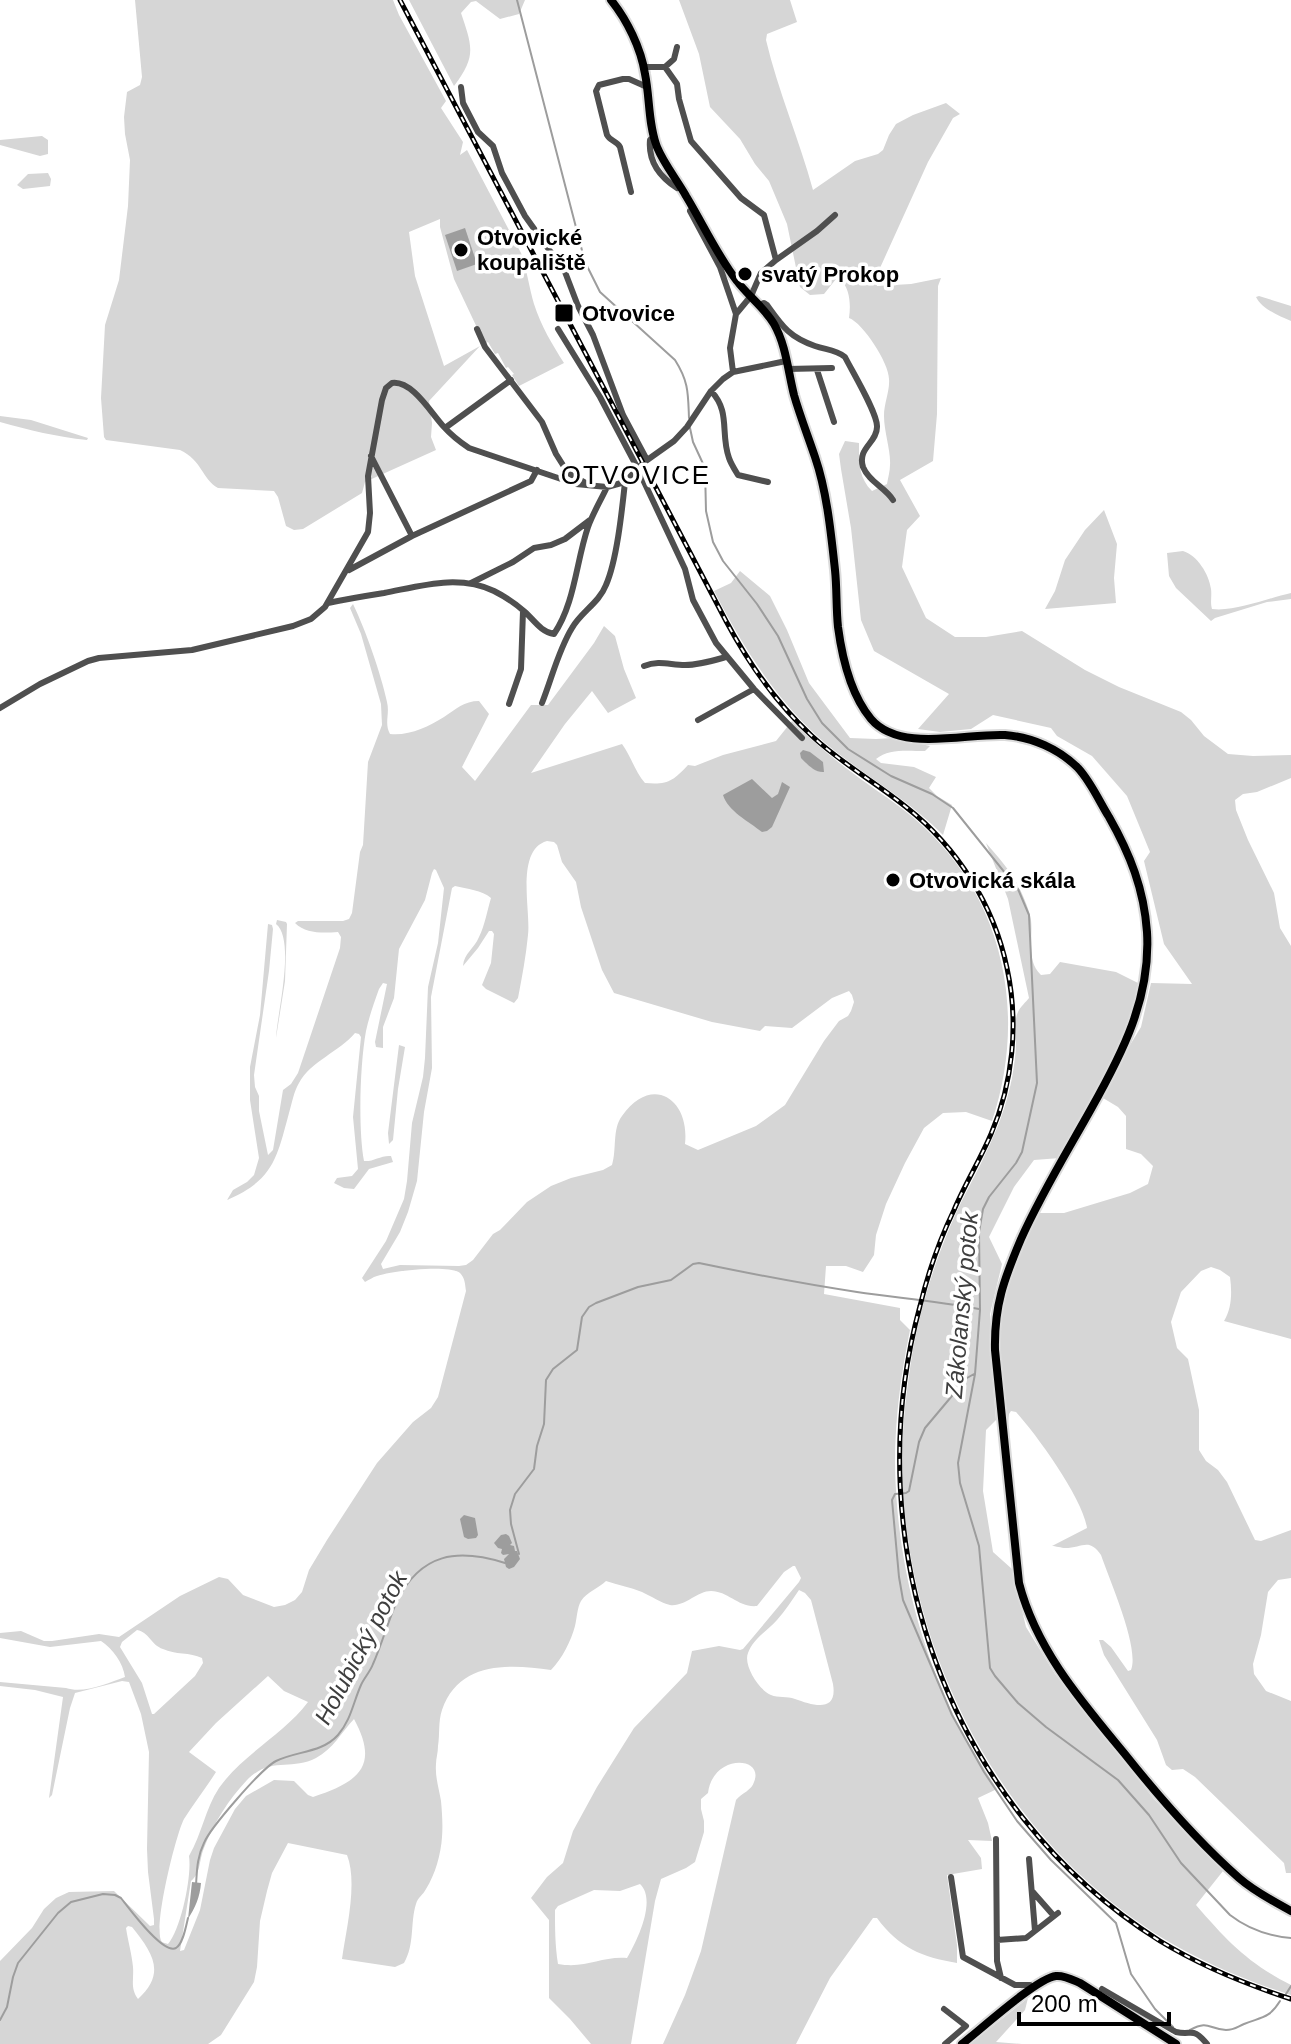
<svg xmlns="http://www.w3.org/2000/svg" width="1291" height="2044" font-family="Helvetica,sans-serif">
<rect width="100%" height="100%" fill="#fff"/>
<path fill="#d6d6d6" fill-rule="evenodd" d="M135 0H393L399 15 446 101 441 108 463 142 460 155 467 150 521 253C527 270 529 287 534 304 541 326 552 344 564 363L519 386 512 375 514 374 508 367 506 368 498 353 495 354 488 342 486 343 480 334 454 279 440 227V219L409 232 415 276 444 366 480 346 429 401 432 423 431 437 436 450 365 482 362 493 303 529 294 530 286 526 278 497 274 491 218 488C202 479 202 460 180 450L106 440 104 437 101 398 105 325 119 280 128 206 130 160 125 134 124 117 127 92 140 85 142 77Z
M409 0H525L519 14 500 19 476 1 471 2 461 13C472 46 477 56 454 86Z
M679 0H790L797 22 767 34 766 40C778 91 799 139 813 190L855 161 878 154 883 150 889 135 896 124 913 115 946 103 960 114 953 118 928 162 875 279 877 286 911 284 941 278 938 286 937 414 933 461 900 480 920 516 907 530 902 567 926 618 955 637H986L1022 631 1085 670 1119 687 1181 712 1191 720 1204 736 1228 754 1253 756 1291 755V778L1257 792 1243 794 1235 800 1236 810 1248 840 1274 893 1280 928 1291 946V1339L1224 1321C1232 1308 1232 1292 1230 1277L1220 1270 1211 1267 1201 1271 1181 1292 1171 1322 1177 1348 1188 1359 1199 1410V1450L1206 1461 1218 1470 1227 1482 1255 1540 1261 1541 1291 1530V1578L1278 1580 1268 1592 1261 1635 1253 1664 1254 1674 1266 1691 1291 1701V1873H1286L1284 1863 1195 1777 1183 1769 1172 1770 1166 1765 1157 1740 1104 1655 1099 1640H1103L1111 1647 1128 1671 1131 1670C1140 1648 1109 1579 1101 1555 1089 1537 1082 1548 1065 1548 1062 1548 1055 1546 1052 1546L1087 1528C1083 1499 1037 1435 1016 1412L1011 1411 1009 1414 1008 1424C1004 1392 996 1357 998 1324 1001 1285 1023 1248 1039 1213H1064L1130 1193 1148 1184 1153 1166 1141 1154 1126 1149V1116L1118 1107 1103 1098 1130 1045 1141 1027 1151 983 1192 984 1164 944 1144 861 1150 852 1127 796 1092 756 1057 736 1051 728 993 715 971 729 940 732 918 729 949 694 874 651 861 620 851 528 841 469 839 454 845 441 859 443C859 461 858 477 872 491L887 484C888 478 890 471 890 465 891 451 884 432 884 416 884 403 890 391 889 379 889 363 863 323 849 318 851 305 850 288 840 279H836L824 294 810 295 800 287 787 224 769 181 755 164 740 139 710 107 699 54Z
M42 136 48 140V154L40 156 0 145V140Z
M48 173 51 179 50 186 23 189 17 185 28 174Z
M1259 296 1291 306V321C1279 316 1262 309 1256 297Z
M0 416 31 420 88 438 87 440C57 437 29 430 0 422Z
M1104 510 1117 544 1114 578 1116 603 1045 609 1055 591 1065 560 1085 530Z
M1183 551C1197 555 1209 574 1211 589 1212 596 1210 602 1212 609 1235 612 1268 598 1291 593V599L1267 602 1215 618 1211 621 1176 588 1169 576 1167 553Z
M740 571 770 596 787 630 809 683 850 738 876 739 893 738 930 746 925 751C909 751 889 748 876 759L881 763 914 767 936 777 929 788 937 796 952 805 943 835C905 796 857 772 817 736 772 694 742 645 714 591L731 583Z
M353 604C366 631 381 674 387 702 390 714 384 723 390 734 409 736 428 727 444 717 456 709 464 701 479 701L489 714 462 767 475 781 531 705H548L594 643 604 626 615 636 624 669 636 698 608 713 592 691 565 724 531 773 622 744C631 756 635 772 645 783 668 785 673 781 688 765L695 766 723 755 776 741 792 721C814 743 837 762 862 780 880 793 899 805 916 820 1004 896 1028 1013 992 1121L966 1112 943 1113 924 1128 905 1163 886 1204 876 1235 874 1255 863 1272 846 1266H826L824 1294 900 1308V1320L910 1330C901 1374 895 1418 895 1463 896 1549 916 1638 954 1716 966 1741 982 1765 997 1789L978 1798 988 1823 992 1841 968 1840 981 1858 982 1869 947 1875 957 1945V1963C922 1957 899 1948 877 1918H873L830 1978 796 2044H663L685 1995 701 1951 736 1800C742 1793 752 1790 754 1782 765 1756 713 1753 708 1793L701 1799V1809L704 1821V1832L695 1862 686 1868 661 1879 655 1901 631 2044H591L570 2019 549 1998V1920L531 1898 547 1877 563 1863 573 1831 597 1787 634 1728 687 1673 692 1651 719 1646 740 1650 743 1649 799 1582 801 1578 795 1566H793L784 1572 757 1606C739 1608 728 1591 711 1591 697 1591 685 1607 670 1605 661 1603 651 1596 642 1592 630 1587 618 1585 606 1581 599 1588 587 1592 581 1601 577 1608 577 1618 575 1626 571 1641 562 1659 551 1670 509 1664 459 1661 442 1710 438 1722 440 1734 438 1746 438 1753 436 1758 436 1764 435 1777 439 1789 441 1801 442 1812 443 1825 442 1837 441 1854 435 1875 426 1889 423 1895 418 1897 416 1904 410 1923 415 1944 404 1963L395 1967 342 1959C346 1930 358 1883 347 1855L288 1843 272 1873 267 1891 260 1921 257 1967 254 1982 221 2035 208 2044H0V1961L32 1928 44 1909 56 1898 69 1892 114 1891 150 1926 154 1925V1919L148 1872 147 1849 149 1752 141 1714 129 1682 122 1681 75 1693 70 1708 52 1795 49 1798 63 1697 35 1690 0 1686V1682L66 1688C84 1694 108 1683 125 1677 123 1663 113 1649 101 1641L50 1647 0 1638V1633L21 1631 44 1641H52L99 1634 119 1637 180 1596 219 1577 228 1579 243 1595 274 1607 285 1605 295 1600 302 1592 309 1570 327 1540 377 1463 413 1422 431 1408 438 1397 466 1291C465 1284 465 1278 460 1273 449 1264 391 1271 377 1276 373 1277 369 1280 365 1282L362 1278 386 1241 404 1199 407 1181 412 1123 423 1077 425 1058 428 987 438 943 444 888 436 870 434 869 432 873 425 900 399 949 394 998 383 1027V1048L376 1047 375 1042 387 984 383 983 379 989C374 1003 369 1017 366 1031 360 1063 358 1129 364 1161 373 1162 381 1155 391 1156L393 1162 369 1169 354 1189 344 1188 334 1183 337 1178 352 1176 358 1169 353 1117 361 1037 359 1034 355 1033C339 1052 311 1061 299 1083 294 1091 292 1103 289 1113 277 1157 274 1180 227 1200L233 1190 247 1182 254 1175 259 1158 250 1100V1067L260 1015 268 924 272 925 273 929 269 971 254 1075 255 1087 259 1096V1111L268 1155 273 1150 283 1090 291 1084 298 1073 340 948 341 937 338 932C323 933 306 934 295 923L298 921H343L349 919 352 913 360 852 363 845 368 762 382 725 381 704 361 634 350 608ZM547 841 554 842 557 845 562 862 576 882 581 907 602 970 614 993 712 1022 760 1031 765 1026 792 1028 832 998 849 991 852 995 854 1002 851 1011 848 1016 839 1021 824 1041 785 1105 756 1126 698 1150 685 1144C690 1098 651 1074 622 1116 612 1129 617 1149 612 1165L603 1170 571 1178 551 1186 527 1202 500 1230 493 1234 473 1260 466 1265 459 1266 400 1265 383 1269 381 1264 400 1232 408 1212 417 1181 424 1112 432 1068 431 997 452 888 455 886C467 889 482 890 491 898 487 911 485 925 479 937 474 949 464 953 463 966L478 948 489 931H492L494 934 491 963 482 985 486 989 514 1003 518 998C522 977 526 956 528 935 531 911 515 850 547 841ZM799 1590 805 1593 811 1600 833 1684C838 1714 812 1705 795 1699 787 1696 778 1698 771 1695 759 1690 743 1665 748 1653 753 1639 767 1631 777 1620 785 1611 792 1600 799 1590ZM137 1630C149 1632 151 1645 163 1649 175 1655 190 1652 202 1658L203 1663 195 1676 154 1714H152L142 1683 120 1647 122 1642ZM268 1676 284 1691 308 1702C283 1735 243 1754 219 1788 205 1809 202 1834 189 1856 192 1876 181 1929 168 1944 166 1943 163 1943 162 1942 152 1930 176 1834 184 1819 194 1803 206 1788 216 1772L189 1752 216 1723ZM354 1719C380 1767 358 1782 313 1797L308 1795 294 1781 274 1780 246 1796 235 1809 214 1848 210 1860 200 1910 184 1950 180 1951 191 1881C201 1873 199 1860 204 1848 213 1824 229 1799 247 1780 271 1756 291 1771 316 1758 333 1749 341 1733 354 1719ZM640 1884C657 1900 637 1941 627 1958 601 1956 586 1969 558 1964 555 1945 555 1928 555 1910L558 1906 594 1890 620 1891ZM128 1926 132 1927C152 1952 167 1973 138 1999 130 1988 134 1980 133 1967 132 1955 128 1941 126 1928Z
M986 843C1000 859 1015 876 1023 896 1026 903 1030 913 1031 920 1033 939 1026 961 1041 975L1050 974 1060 962 1116 972 1138 983C1129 1047 1091 1103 1060 1158L1034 1160 1014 1187 989 1237 1002 1264 990 1314 991 1358 996 1420 986 1430 983 1491 993 1552 1012 1569 1026 1627 1055 1674 1154 1799 1223 1871 1196 1905C1228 1942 1248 1963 1291 1985V1995C1247 1981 1204 1963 1164 1939 1001 1839 904 1652 902 1463 902 1425 907 1386 913 1349 922 1302 937 1254 957 1211 969 1186 983 1161 994 1135 1002 1117 1008 1097 1012 1078 1014 1066 1016 1054 1016 1042 1016 1033 1014 1020 1018 1012 1020 1007 1026 1002 1029 998L1008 899Z
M277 920 286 922 287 924 285 981 276 1038C277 1014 296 940 276 924Z
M399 1045 405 1047 398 1089 393 1140 389 1144 388 1133Z
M1028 1998 1025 2010 996 2042 1022 2044H970Z"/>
<path fill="#9d9d9d" d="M465 228 477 264 457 271 445 235Z
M803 750 810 752 823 762 824 772C815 773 807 764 801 758L800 753Z
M752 779 772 798 778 794 782 782 790 787 772 827 767 831 762 832C748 821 728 811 723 795Z
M464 1515 475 1518 478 1535 476 1538 468 1539 464 1537 460 1519Z
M506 1534 509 1536 512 1543 510 1545 514 1546 515 1551H517L520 1559 514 1567 509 1569 506 1567 504 1559 509 1554 503 1555 501 1553 502 1549 498 1548 494 1543 501 1535Z
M192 1882 201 1883C200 1897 195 1908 188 1919Z"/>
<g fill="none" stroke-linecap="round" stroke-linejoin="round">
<path stroke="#9d9d9d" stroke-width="2" d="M517 0 585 262 600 292 675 360C689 382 688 394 689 418
M690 428 693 442 705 468 706 511 713 542 723 561 757 604 778 636 807 699 822 723 848 749 891 776 932 794 953 808 1018 889 1029 915 1037 1083 1022 1152 1016 1163 989 1197 983 1209 979 1232 980 1310 975 1374 958 1463 960 1483 979 1546 990 1668 995 1676 1018 1703 1046 1727 1118 1780 1149 1815 1181 1863 1230 1915C1248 1929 1269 1936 1291 1938
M974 1374 967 1378 925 1428 919 1442 909 1491 906 1493 895 1494 892 1500 899 1577 903 1600 952 1715 984 1772 1017 1821 1051 1860 1116 1923 1131 1974 1155 2009 1173 2027
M519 1554 511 1524 510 1510 515 1494 534 1469 537 1446 544 1424 546 1380 553 1369 577 1350 582 1317 589 1307 596 1303 638 1287 671 1280 693 1264 699 1263C752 1274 804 1284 857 1292 899 1298 938 1301 979 1309
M196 1885C197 1870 197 1857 204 1843 210 1828 262 1768 276 1761 296 1751 322 1753 338 1735 351 1720 353 1703 361 1685 364 1678 370 1672 373 1664 382 1644 388 1621 397 1601 421 1553 457 1548 505 1563
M1286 1994 1291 1986
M0 2020 7 2007 13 1977 18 1963 58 1913 71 1902 103 1894 115 1895 121 1898C129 1908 163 1955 176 1948 183 1944 186 1926 188 1918
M1190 2030C1209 2020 1208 2029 1226 2030 1234 2030 1237 2027 1244 2024 1261 2017 1269 2019 1280 2001"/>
<g stroke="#dbdbdb" stroke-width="12">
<path id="major" d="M611 0C627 20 641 48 645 74 650 98 648 124 657 147 664 164 677 180 686 196 703 224 717 255 737 281 748 296 764 307 774 324 786 345 788 371 794 395 800 416 808 436 815 457 827 492 831 533 835 570 837 589 836 608 838 627 842 657 851 695 871 719 900 753 966 733 1005 735 1032 737 1059 749 1078 768 1091 782 1099 801 1109 817 1130 854 1144 889 1147 932 1151 998 1122 1054 1091 1109 1067 1152 1041 1194 1021 1239 1004 1279 994 1306 995 1350L1019 1583C1036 1649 1081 1701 1124 1753 1159 1797 1197 1841 1239 1878 1255 1892 1273 1901 1291 1911
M962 2044C980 2030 1037 1978 1056 1976 1064 1975 1073 1980 1080 1983L1176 2044"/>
</g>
<path stroke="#4f4f4f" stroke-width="6" d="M644 67H665L677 84 679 99 691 141 741 198 764 215 776 260 761 273 751 296 736 314
M665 67 674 59 677 47
M461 87 463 103 478 132 493 146 502 173 525 216 565 272 578 306 593 335 623 415 647 460
M654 137 650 140C648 162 660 177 677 188
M631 192 620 147C617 141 610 141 607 135L596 91 599 85 623 79H629L647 87
M690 211 720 267 736 314 730 348 733 372
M776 260 817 231 835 215
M760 305 764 303 767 305C782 326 789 337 815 346 826 350 835 349 845 357 852 371 878 414 877 427 877 443 857 448 863 467 869 482 885 487 893 500
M477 329 485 347 542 422 556 454 568 473 586 483
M558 329 600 397 638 469 685 569 693 600 716 643 754 689 802 738
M788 369 832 368
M817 370 834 422
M711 391C731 412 720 433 729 458 731 464 735 470 738 475L768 482
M445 428 511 380
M371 456 412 536
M349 570 412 536 531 481 537 470
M471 583 513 562 534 548 551 545 565 539 590 520
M328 603C347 599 365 596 384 593 421 586 458 574 494 591 504 596 516 604 525 612 534 620 541 632 554 634 575 603 576 562 588 527 593 513 601 500 607 487
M644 666C659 660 670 665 685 665 699 665 712 661 726 657
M542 703C552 678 558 651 572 628 581 612 599 603 606 585 617 560 622 510 625 482
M509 704 521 669 523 611
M0 708 40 684 88 661 99 658 192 650 293 626 311 619 325 607 368 532 370 513 368 476 382 400 386 388 392 383C412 380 431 413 444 427 452 436 460 442 469 448L576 484 607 487 625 482 643 463 674 441 687 427 711 391 723 379 733 372 786 361
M698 720 754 689
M996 1839 997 1961 1001 1978
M951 1877 963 1957 1015 1985H1030L1032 1988
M1032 1891 1054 1916
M1035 1931 1058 1913
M997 1940 1026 1938 1035 1931 1029 1859
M1102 1989 1176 2032C1193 2036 1192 2026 1207 2044
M944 2009 966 2026 945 2044"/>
<use href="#major" stroke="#000" stroke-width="8"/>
<g stroke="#000" stroke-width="5">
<path id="rail" d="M400 0 726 621C749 664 776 703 812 736 841 763 875 782 906 807 957 847 994 905 1007 968 1019 1023 1013 1083 991 1134 980 1160 965 1184 954 1210 939 1241 928 1273 920 1306 855 1544 948 1808 1160 1941 1201 1966 1245 1984 1291 1999"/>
</g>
<use href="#rail" stroke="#fff" stroke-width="2" stroke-dasharray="6" stroke-linecap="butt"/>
</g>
<g fill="#000" stroke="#fff" stroke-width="3">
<circle cx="461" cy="250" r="8"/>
<circle cx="745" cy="274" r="8"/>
<rect x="554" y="303" width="20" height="20" rx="4"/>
<circle cx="893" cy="880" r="8"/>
</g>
<g text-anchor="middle" stroke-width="7" stroke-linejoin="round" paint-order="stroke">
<g font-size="22" font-weight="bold" fill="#000" stroke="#fff" text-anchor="start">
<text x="477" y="245">Otvovické<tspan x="477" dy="25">koupaliště</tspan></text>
<text x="761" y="282">svatý Prokop</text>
<text x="582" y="321">Otvovice</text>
<text x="909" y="888">Otvovická skála</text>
</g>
<g font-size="24" font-style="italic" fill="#3e3e3e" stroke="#fff">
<text transform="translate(962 1305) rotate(-85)" y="8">Zákolanský potok</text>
<text transform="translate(361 1648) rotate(-62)" y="8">Holubický potok</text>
</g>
<g font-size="26" letter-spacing="2" fill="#000" stroke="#fff">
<text x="636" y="484">OTVOVICE</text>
</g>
</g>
<path d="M1019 2012v12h150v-12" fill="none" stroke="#000000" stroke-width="4"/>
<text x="1031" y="2012" font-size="24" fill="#000000" stroke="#ffffff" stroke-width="6" paint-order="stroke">200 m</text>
</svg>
